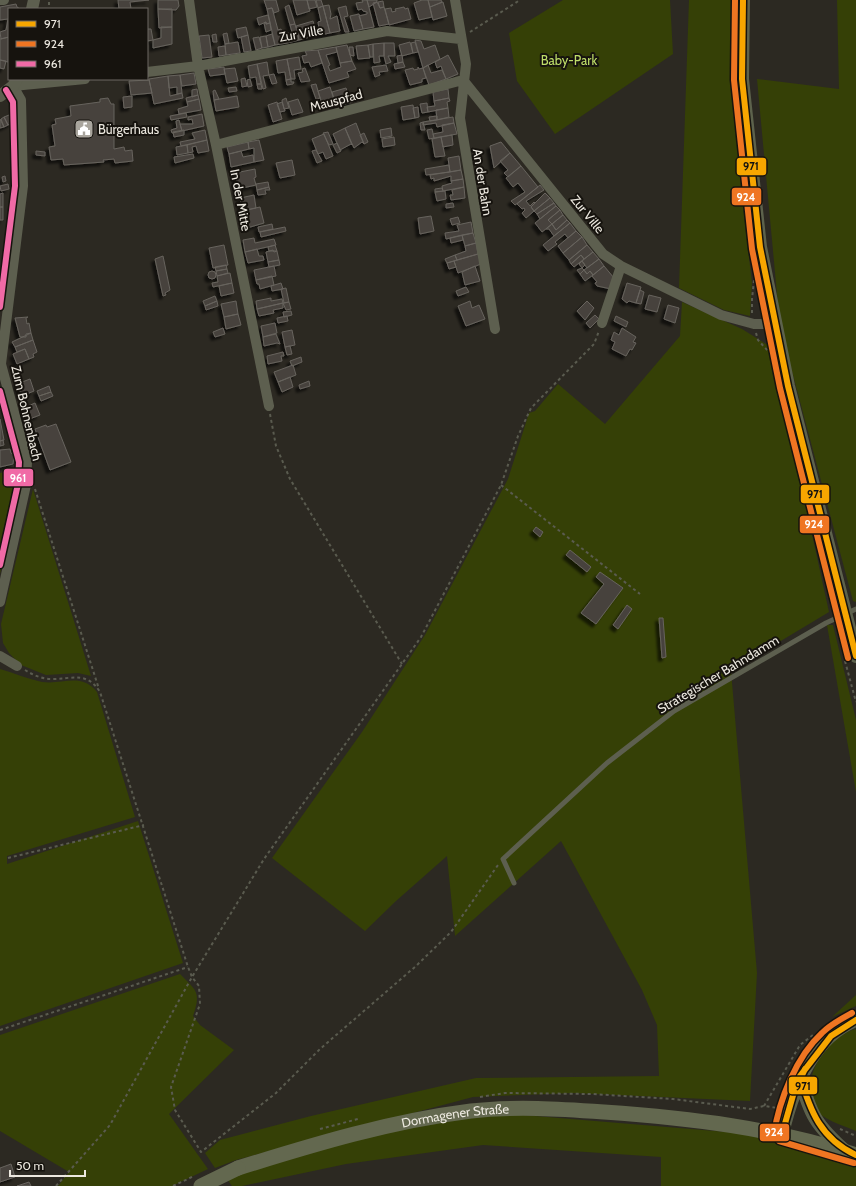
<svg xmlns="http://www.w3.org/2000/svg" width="856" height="1186" font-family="Cabin,sans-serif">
<defs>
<filter id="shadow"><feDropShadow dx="-3.5" dy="3.5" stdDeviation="1" flood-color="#0009"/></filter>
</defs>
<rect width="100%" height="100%" fill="#2c2922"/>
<path fill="#354006" d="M563 0H670L673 54 555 134 517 81 509 33Z
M689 0H732L734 78 743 206 752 283 750 316 724 310 679 288Z
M837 0H856V602L853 601 780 326 757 79 839 89Z
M682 302 742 329 771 347 829 612 731 671 757 973 750 1101 573 1093 473 1097 236 1160 215 1168 205 1153 220 1140 311 1116 476 1078 659 1076 657 1025 642 990 561 841 455 936 447 856 396 901 365 931 272 858 362 732 425 635 508 479 529 413 535 411 558 384 605 424 680 336Z
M20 469 17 489 0 574V473Z
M33 489 91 676 78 673 46 675 21 665 9 653 3 643 1 624Z
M827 625H833L856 720V792Z
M0 669C14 673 28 679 42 682 63 685 81 672 97 692L135 817 7 856V864L138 821 183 963 0 1026Z
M180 974C197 991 201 992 193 1016L200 1025 234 1050 169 1114 208 1169 172 1186H58L69 1172 0 1131V1035Z
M856 995V1006L832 1017Z
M856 1029V1131C842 1125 823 1120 813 1107 812 1104 812 1100 811 1098 805 1071 829 1035 856 1029Z
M474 1111 739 1133 781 1140 856 1165V1186H661V1157L483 1145 346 1164 242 1186H232L222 1172Z"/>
<path fill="#47433e" stroke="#67635d" filter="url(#shadow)" d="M118 0H149L130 2 131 9H119Z
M158 0H178L179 6 176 10 158 9Z
M264 0H276L279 11 274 13 272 8 267 9Z
M293 0H307L310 11 297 15Z
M307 0H315L317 7 309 9Z
M316 0H321L323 6 318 8Z
M362 0H367L374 27 363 29 359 16 367 14V12L363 11 362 9 358 10 356 3 363 2Z
M367 0H377V2L369 7Z
M422 0H428L432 17 419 20 414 3Z
M428 0H441L442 2 430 7Z
M383 1 384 7 380 8 378 2Z
M377 2 380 8 384 7 389 24 379 26 373 3Z
M443 2 447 16 433 20 430 7Z
M16 4 17 7 20 9H9V37L1 39 0 32 6 30 8 19 0 20V7Z
M289 5 295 24 290 25 285 7Z
M329 5 331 14 330 19 337 16 340 31 330 33 323 6Z
M323 6 330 33 320 35 318 22 321 21 318 8Z
M346 6 348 16 344 17 349 32H345L338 8Z
M404 7 405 9 408 8 411 19 389 25 385 9 391 8 392 12 396 11 395 9Z
M272 8 278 30 281 29 283 34H285L287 43 275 45 267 9Z
M158 9H172V27L159 28Z
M359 14 363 29 354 31 350 16Z
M268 15 270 23 266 24V22L259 25 257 18Z
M313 21 317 35 299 40 296 26Z
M266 22V24L270 23 271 30 266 32 264 23Z
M295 24 297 31 292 32 290 25Z
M161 27H172V44L153 48V40L161 38Z
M246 27 248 35 238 38 236 29Z
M147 29H151L153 40 147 41Z
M297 31 299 40 287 43 285 34Z
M227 33 229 43 225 44 223 34Z
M216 34 217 42H213L212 35Z
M272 34 275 45 268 47 266 36Z
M209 35 212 57 202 58 199 36Z
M248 35 251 51 244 52 241 37Z
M266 36 268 47 262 48 260 37Z
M9 37V55L8 62 0 60V39Z
M259 37 262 48 256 50 253 38Z
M415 40 421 41 424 49 435 45 440 59 423 68Z
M238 42 240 53 226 55 225 44Z
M410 42 413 53 402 56 399 45Z
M415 42 418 52 413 53 411 43Z
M384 43V56H379L380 62 374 63 373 44Z
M384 43H394L395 56H388L391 62 386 64 384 56Z
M373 44V57H370L368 45Z
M347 45 352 61 340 63 336 47Z
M368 45 370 58 358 59 356 46Z
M225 46 226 55 219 56 218 47Z
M336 47 337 52 326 55 330 65 328 66 330 71 341 67 340 63 352 61 356 69 347 72 349 77 329 83 318 50Z
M349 47H353L354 56 350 55Z
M318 50 322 63 311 67 309 62 304 63 302 56 307 55 305 51Z
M402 55 403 62 398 63 397 56Z
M448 55 458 74 446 79 441 66 437 68 435 62Z
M299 57 301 69 294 70 295 79H291L287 59Z
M287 59 291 79 286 80 285 72 278 73 276 61Z
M0 60 6 61 4 69 0 68Z
M267 62 269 75 263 76 266 88 263 89 257 64Z
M403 62 405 67 395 69 394 64Z
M257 64 261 84H257L256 77 250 78 248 66Z
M386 65 388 71 379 72 380 75 375 77 372 67Z
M428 65 431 73 442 70 446 79 429 85 423 68Z
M224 67 225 74 210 76 208 69Z
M418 67 419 69 423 68 426 78 422 79V82L410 85 405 70 413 68 414 70 418 69Z
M235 68 238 81 227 83 224 69Z
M305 68 310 81 301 82 298 73 303 72 302 69Z
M194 73 196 84 182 86 180 75Z
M274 74 277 83 272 84 269 75Z
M180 75 182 93 177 94V87L169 88 168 76Z
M168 76 170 96 182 93 183 98 154 104 149 79Z
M245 78 247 86 242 87 241 79Z
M250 79 252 86 248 87 247 80Z
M291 79V82H294L293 84 287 85 286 80Z
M149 80 152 93 131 95 129 81Z
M257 84H261L262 89H258Z
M316 84 320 98 316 99 311 85Z
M236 87 237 91 229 92 228 88Z
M330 87 335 103 323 107 318 91Z
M346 88 348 94 350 93 353 102 336 106 332 92Z
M197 89 198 95 192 97V90Z
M448 89 449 98 434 101 433 92Z
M215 90 219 99 214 100 213 91Z
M198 95 199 99 187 102 186 98Z
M132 96V107L124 108 123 97Z
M237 96 239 107 216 111 214 100Z
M108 98 111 104H114V149L124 147 125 151 132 150 133 161 115 163 114 159 103 160 104 162 64 165 63 159 51 160 49 147 55 146 52 125 56 124 55 119 71 116 70 106 100 102V99Z
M286 98 289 108 284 109 282 100Z
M449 98 450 101 447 102 448 108 428 112 427 107 435 106 434 101Z
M199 99 201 110 179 114 178 109 188 106 187 102Z
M298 99 303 112 292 115 288 102Z
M277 102 282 119 273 122 268 105Z
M282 102 285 111 280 112 277 104Z
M427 103 428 112 422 113 420 104Z
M413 105 415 118 403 120 401 107Z
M418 107 419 117 415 118 413 108Z
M448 108 449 117 437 120 436 110Z
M186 113 187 117 171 120 170 116Z
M202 114 204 126 182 131 180 124H193L192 119 188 120V117Z
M9 115 12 123 8 125 4 117Z
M437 116V120L430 121 429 117Z
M4 117 8 125 4 127 1 119Z
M453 117 454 123 437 127 436 123 423 125V122Z
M0 119 4 127 0 128Z
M179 120 182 131 172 133 171 130 177 128 176 121Z
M423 122 425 130H421L420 123Z
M356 123 364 144 362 142 354 148 345 128Z
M454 123 457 134 434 138 433 134 443 132 442 125Z
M345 128 352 145 351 144 340 150 333 134Z
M391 128 392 136 381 138 380 130Z
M432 129 434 138 429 139 427 130Z
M184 130V135L174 137 173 132Z
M205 130 207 140 181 146 180 142 195 139 192 133Z
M328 132 333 144 329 145 323 133Z
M364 133 368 142 364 144 360 135Z
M324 134 333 156 326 159 323 152 318 154 312 139Z
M452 135 453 145 443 147 441 137Z
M394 137 395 145 383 147 382 139Z
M441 137 445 156 435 157 432 139Z
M207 140 209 151 198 153 196 146 192 147 193 152 188 153 187 145Z
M259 140 264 160 254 162V148L249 149 248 142Z
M248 142 249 149 229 154 227 147Z
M501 142 510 153 494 168 490 146Z
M337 143 341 151 337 153 333 145Z
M187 145 188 153 177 155 176 147Z
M316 150 322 161 317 163 312 151Z
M36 151 45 152V156L36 155Z
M241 151 243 157 253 155 254 162 231 167 229 154Z
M510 153 521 166 508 177 504 173 508 170 500 161Z
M193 154 194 158 175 163 174 157Z
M459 156 461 170 450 172 448 158Z
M292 160 295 175 280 178 276 163Z
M449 165 450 172 426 175 425 169Z
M521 166 538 187 515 205 511 201 525 192 518 183 513 187 506 178Z
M255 169 256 177 254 178 256 185 238 189 235 173Z
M461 170 463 179 451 181V176L434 181V178L431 179 430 175Z
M5 176 6 181 3 182 2 177Z
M463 179 464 187 443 191 442 186 452 183 451 181Z
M268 182 269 187 257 190 256 184Z
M8 184 9 189 1 191 0 186Z
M540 185 544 190 526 201 530 206 534 202 535 203 531 207 534 211 526 218 522 213 525 210 524 208 522 209 517 204Z
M269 187 270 190H265L266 194 258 195 257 190Z
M464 187 465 198 451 200 450 195H453L452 190Z
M442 188 443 191 435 192V189Z
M445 191 446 199 437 201 435 192Z
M3 193V207H0V194Z
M545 193 550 198 534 211 531 207Z
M254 195 256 208 242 211 240 198Z
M550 198 554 203 537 214 534 211Z
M453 203 454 207 446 208V204Z
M554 203 556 206 540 219 537 214Z
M556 206 560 210 548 220 552 224 542 232 535 223Z
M0 207H3V220H0Z
M260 207 264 223 247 228 242 211Z
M560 210 563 215 552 224 548 220Z
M563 215 567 220 556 230 552 224Z
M431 216 434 231 420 234 418 218Z
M458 217 460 223 452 225 450 219Z
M567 220 570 223 554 236 549 229H546L552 224 556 230Z
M471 222 473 233 446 239 445 233 459 231 457 225Z
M570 223 576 231 568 238 565 234 555 242 557 244 548 251 543 245Z
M272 224 273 229 259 232 258 227Z
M285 227 286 231 261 237 260 232Z
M576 231 582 237 563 253 558 246Z
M473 233 476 243 465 246 462 235Z
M462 235 463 240 451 243 450 238Z
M582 237 587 245 569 260 563 253Z
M254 238 255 243 274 239 276 245 245 252 243 240Z
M476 243 478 254 457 260 455 255 466 251 465 246Z
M224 245 228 265 213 268 209 248Z
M275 245 277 251H269L268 247Z
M587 245 593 252 584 259 581 255 571 264 569 260Z
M257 249 259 256H263L264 260 248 263 245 252Z
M273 250 274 252 277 251 279 260 268 262 266 252Z
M593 252 599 259 587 268 582 261Z
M478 254 481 264 458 273 454 261Z
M455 255 457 260 447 263 445 259Z
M581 255 584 259 574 267 571 264Z
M163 256 170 290 165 293 166 295 163 296 155 259Z
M599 259 604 266 593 275 590 271 587 274 584 270Z
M279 260 280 265 269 267 268 262Z
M454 261 456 267 449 269 447 263Z
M582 261 585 265 582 268 579 264Z
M226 265 227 269 216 271 215 267Z
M274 266 276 276 256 280 254 270Z
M475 266 480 281 465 285 462 272Z
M604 266 614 278 611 289 597 286 595 283 597 282 592 276Z
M582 268 584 270 580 274 577 270Z
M227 269 228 273 217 276 216 271Z
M584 270 587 274 590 271 593 275 585 281 580 274Z
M208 275a4 4 0 1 1 8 0a4 4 0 1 1-8 0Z
M230 273 232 283 213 287 212 283 218 282 217 276Z
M272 276 274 285 260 289 259 284H257L256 280Z
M232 283 234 293 221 296 219 286Z
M281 283 283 289 272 291 271 286Z
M627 283 641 287 636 303 629 301 627 303 622 299Z
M466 287 469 292 458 296 456 291Z
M286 288 289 302 284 303 281 289Z
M640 290 644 292 641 304 636 303Z
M649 295 661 298 657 312 645 309Z
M215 296 217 301 205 306 203 301Z
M271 298V301L282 299 283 303 257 309 256 301Z
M217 301 218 306 206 310 205 306Z
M236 301 238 314 224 317 221 304Z
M470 301 472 308 479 305 485 319 466 326 458 306Z
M587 301 594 308 585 320 577 311Z
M289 302 291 309 286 310 283 303Z
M283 303V308L273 310 274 313 259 316 257 309Z
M668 305 679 308 675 323 664 319Z
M291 311 292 315 284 317 283 312Z
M238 314 241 325 226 329 224 317Z
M595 315 599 319 590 328 586 323Z
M287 316 288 321 278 323 277 318Z
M616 316 628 322 626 327 614 321Z
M28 317 26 318 27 324 29 323 31 333 26 334V337H20L15 318Z
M275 323 277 333 263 337 261 326Z
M223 328 225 334 215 337 213 332Z
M622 328 636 337 633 342 636 343 632 350 630 349 626 356 612 349 615 342 611 340 614 332 619 335Z
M292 330 295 345 285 347 282 332Z
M31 333 33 340 15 347 12 342Z
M276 334 280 344 277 343 264 346 263 337Z
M33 340 37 352 33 354 34 357 29 359 25 349 17 352 15 347Z
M290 346 292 354 287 355 285 347Z
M25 349 29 359 17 364 13 354Z
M283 352 284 356H281L282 361 268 364 267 356Z
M301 357 302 362 292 366 290 361Z
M293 365 296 375 278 382 274 372Z
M290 377 293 387 282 392 278 382Z
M30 379 34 391 22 396 17 384Z
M309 381 310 386 300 389 299 385Z
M49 386 51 392 39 396 37 391Z
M51 392 53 396 41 401 39 396Z
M35 403 40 415 27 420 21 409Z
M0 419 4 440 0 441Z
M56 424 71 462 50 470 35 429 46 425 47 427Z
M3 440 4 445 0 446V441Z
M10 449 11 453 14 455 13 464 0 467V450Z
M536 527 543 532 540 537 533 531Z
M570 550 591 567 587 572 566 555Z
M600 572 623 588 596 624 581 613 604 584 596 577Z
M627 605 632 609 618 629 613 625Z
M659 618H663L666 657 662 658Z
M11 1164 15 1177 0 1182V1168Z
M29 1182 31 1186H17Z"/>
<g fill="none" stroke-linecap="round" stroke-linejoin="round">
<path stroke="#5a5b4f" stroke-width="2" stroke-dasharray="3 3" stroke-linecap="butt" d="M49 5V0
M470 32 520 0
M752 313V299L754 280
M756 333 758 340 768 351
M270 414 276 446 290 479 402 664
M501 485 640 594
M35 489 99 689
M845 661 856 702
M25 670C33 675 42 679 52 679 72 679 87 671 100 692L188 967 192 977 199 986 200 1004 171 1087 175 1110 201 1152 276 1093 320 1049 416 966 451 932 498 865
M8 858 144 825
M0 1030 188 967
M480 1097 505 1093 592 1094 673 1099 750 1109 764 1106 778 1108
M764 1106 800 1045 813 1035
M320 1129 358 1119
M840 1129 856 1136
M56 1186 110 1125 192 977 264 859 421 637 501 485 518 436 531 408 594 344 599 331
M173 1186 194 1176"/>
<path stroke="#5d5f4f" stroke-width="5" d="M514 883 503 859 607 763 674 711 826 623 856 609"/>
<path stroke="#5d5f4f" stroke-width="10" d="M0 0H4
M189 0 198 66 216 145 269 406
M455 0 466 64 460 118 495 329
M147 72 198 66 387 31 460 39
M463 80 603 254 621 266 721 315 754 324H775
M216 145 463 80
M602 323 621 266
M0 405 11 403
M0 602 26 485 27 461 1 364 23 186 21 100 13 86 85 79
M0 656 17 666"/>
<path stroke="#5d5f4f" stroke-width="12" d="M32 9 34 0
M0 96 13 86 17 79"/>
<path stroke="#5d624c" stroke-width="14" d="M743 0 742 79 760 247 788 386 856 656
M800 1076C810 1115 816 1125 846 1152
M782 1134C792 1091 811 1037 856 1020"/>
<path stroke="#63684f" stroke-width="15" id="s1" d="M238 1168C315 1144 391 1121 471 1111 515 1106 560 1109 604 1112 690 1118 774 1128 856 1155"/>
<path stroke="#63684f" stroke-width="15" d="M201 1186 238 1168"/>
<g stroke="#16130e" stroke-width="9">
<path id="bus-1" d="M743 0 742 79 760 247 788 386 856 656
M856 1020 831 1036 800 1076C810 1111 821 1139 856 1155
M782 1134 794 1092 805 1069"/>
</g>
<g stroke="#16130e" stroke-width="9">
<path id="bus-2" d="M735 0 734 80 752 249 780 388 848 658
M852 1013C841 1019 831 1024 822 1033 796 1057 779 1100 774 1134L779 1141 854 1163"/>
</g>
<g stroke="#16130e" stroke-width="9">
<path id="bus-3" d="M0 307 15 186 13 102 6 90
M0 391 19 462 18 484 0 565"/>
</g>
<use href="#bus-1" stroke="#f7a600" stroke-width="6"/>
<use href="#bus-2" stroke="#ef7522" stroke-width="6"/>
<use href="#bus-3" stroke="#f06aa6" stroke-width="6"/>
</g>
<defs>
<g id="civic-square" transform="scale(1)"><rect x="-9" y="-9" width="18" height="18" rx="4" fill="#a9a59d" stroke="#16130e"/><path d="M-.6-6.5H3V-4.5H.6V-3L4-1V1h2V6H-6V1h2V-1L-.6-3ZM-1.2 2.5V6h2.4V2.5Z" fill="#fff"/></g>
</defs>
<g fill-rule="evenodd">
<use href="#civic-square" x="84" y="129"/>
</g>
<g text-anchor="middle" stroke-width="4" stroke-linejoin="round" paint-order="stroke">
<g font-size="13" fill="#ece8df" stroke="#16130e">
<text transform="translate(301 33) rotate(-10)" y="5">Zur Ville</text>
<text transform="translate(336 100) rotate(-15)" y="5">Mauspfad</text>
<text transform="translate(483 182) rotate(81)" y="5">An der Bahn</text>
<text transform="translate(241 200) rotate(79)" y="5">In der Mitte</text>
<text transform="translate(588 214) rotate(51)" y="5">Zur Ville</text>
<text transform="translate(27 413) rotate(77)" y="5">Zum Bohnenbach</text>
<text transform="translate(718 674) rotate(-31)" y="5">Strategischer Bahndamm</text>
<text dy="5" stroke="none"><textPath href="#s1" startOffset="224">Dormagener Straße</textPath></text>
</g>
<g font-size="13" fill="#bfde69" stroke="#16130e">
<text x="569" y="65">Baby-Park</text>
</g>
<g font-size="13" fill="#ece8df" stroke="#16130e" text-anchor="start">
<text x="98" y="134">Bürgerhaus</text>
</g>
</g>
<g stroke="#16130e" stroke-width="1.5">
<rect x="736" y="157" width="31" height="19" rx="4" fill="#f7a600"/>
<rect x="731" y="187" width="31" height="19" rx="4" fill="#ef7522"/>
<rect x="3" y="468" width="31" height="19" rx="4" fill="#f06aa6"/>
<rect x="800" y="484" width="30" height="20" rx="4" fill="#f7a600"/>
<rect x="799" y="515" width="31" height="19" rx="4" fill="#ef7522"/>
<rect x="788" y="1076" width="30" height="19" rx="4" fill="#f7a600"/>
<rect x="759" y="1123" width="31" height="19" rx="4" fill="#ef7522"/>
</g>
<g font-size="11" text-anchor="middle" font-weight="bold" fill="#fff">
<text x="746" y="201">924</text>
<text x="18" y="482">961</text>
<text x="814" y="528">924</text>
<text x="774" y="1136">924</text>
</g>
<g font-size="11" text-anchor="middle" font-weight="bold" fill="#111">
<text x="751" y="170">971</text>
<text x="815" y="498">971</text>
<text x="803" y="1090">971</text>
</g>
<rect x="8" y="8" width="140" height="72" fill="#16130e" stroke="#6c6862"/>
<rect x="16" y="21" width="20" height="6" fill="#f7a600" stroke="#6c6862"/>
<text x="44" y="28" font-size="12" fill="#ece8df">971</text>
<rect x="16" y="41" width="20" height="6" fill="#ef7522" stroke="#6c6862"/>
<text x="44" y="48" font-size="12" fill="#ece8df">924</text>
<rect x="16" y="61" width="20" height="6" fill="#f06aa6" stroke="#6c6862"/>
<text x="44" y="68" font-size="12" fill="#ece8df">961</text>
<path d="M10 1170v6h75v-6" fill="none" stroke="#ece8df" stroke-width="2"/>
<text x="16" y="1170" font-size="12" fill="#ece8df" stroke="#16130e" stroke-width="3" paint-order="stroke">50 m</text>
</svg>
